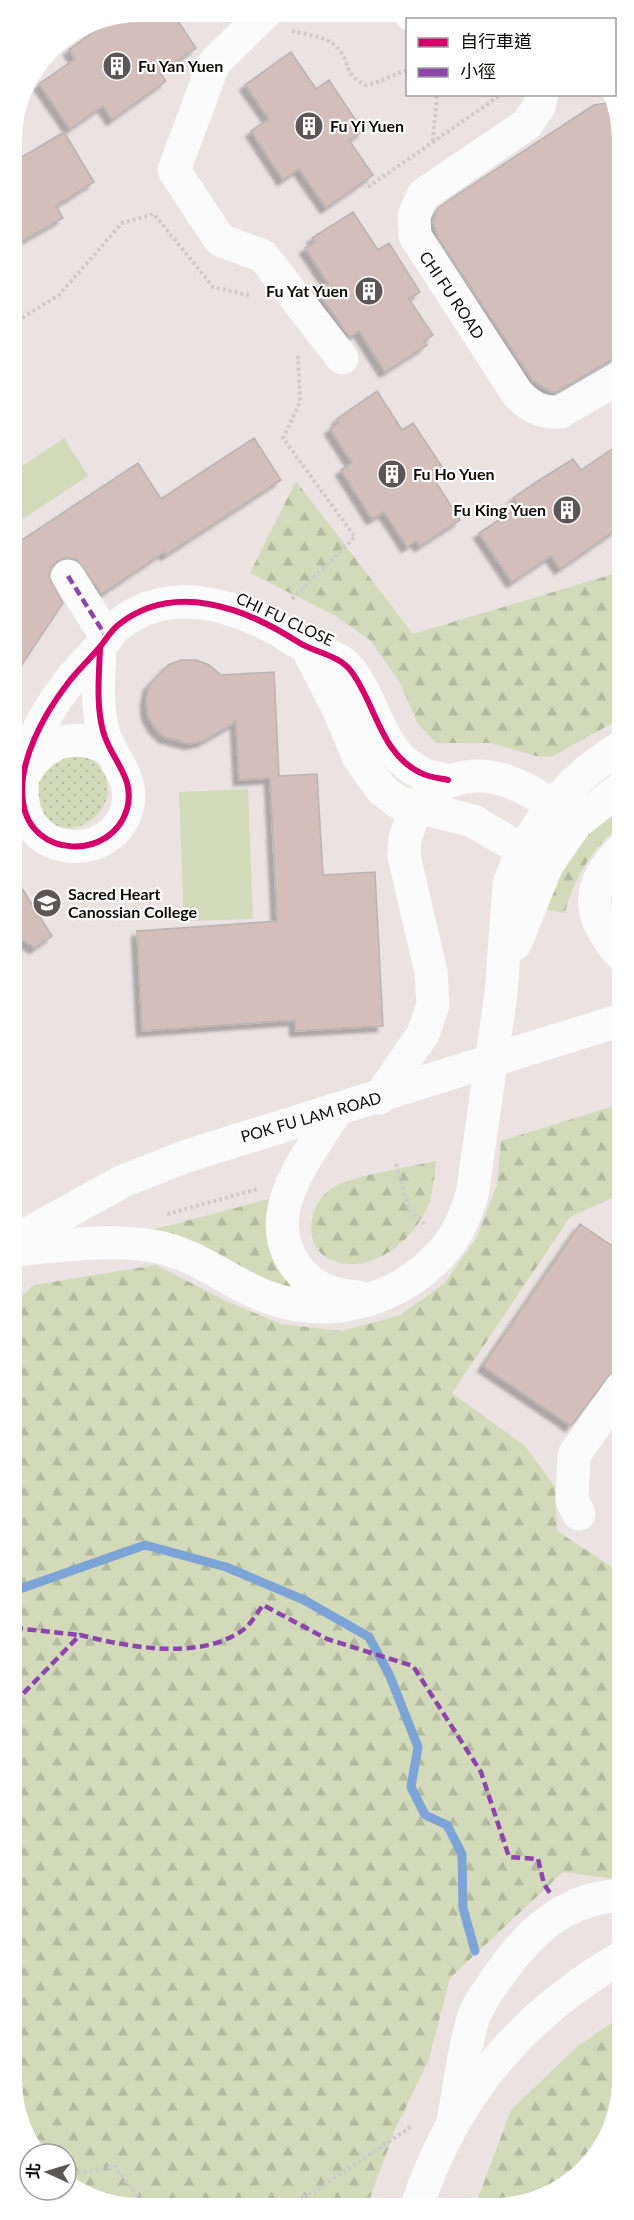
<svg xmlns="http://www.w3.org/2000/svg" width="634" height="2220" font-family="Lato,'Noto Sans TC',sans-serif">
<defs>
<pattern id="grass-dots" width="8" height="8" patternUnits="userSpaceOnUse" patternTransform="scale(1.5)"><rect width="8" height="8" fill="#d3daba"/><path d="M2 2h.1M6 6h.1" fill="none" stroke="#b4ba9f" stroke-width="1.8" stroke-linecap="round"/></pattern>
<pattern id="forest-firs" width="22" height="20" patternUnits="userSpaceOnUse" patternTransform="scale(1.5)"><rect width="22" height="20" fill="#d3daba"/><path d="M5 1l3.5 6h-7zM16 11l3.5 6h-7z" fill="#b4ba9f"/></pattern>
<filter id="shadow"><feDropShadow dx="-5.5" dy="5.5" stdDeviation="1.5" flood-color="#0004"/></filter>
</defs>
<rect width="100%" height="100%" fill="#eae3e2"/>
<path fill="url(#grass-dots)" d="M63 753C71 754 79 755 86 757 94 759 99 766 103 772 126 811 63 851 41 813 35 804 36 787 35 777Z"/>
<path fill="url(#forest-firs)" d="M296 481 413 634 620 572V719L551 757 536 756 490 743H436L418 724 399 681 370 640 334 615 250 573Z
M620 805V825C591 851 575 875 565 913L541 909 585 831Z
M621 1104V1194L570 1217 452 1393 525 1446 555 1487 557 1531 621 1573 622 1880 563 1872 450 1978 429 2059 395 2130 367 2206 115 2205 66 2179V2154H41L14 2104V1303L34 1285 156 1265 228 1302 281 1324 343 1331 400 1315 444 1284 477 1237 497 1185 501 1141Z
M436 1161C435 1172 434 1185 431 1197 421 1236 371 1279 329 1259 300 1244 310 1200 334 1187 354 1175 411 1167 436 1161Z
M273 1198C260 1245 274 1261 305 1295L147 1231Z
M622 2016V2088L590 2164 518 2206H475L511 2110 578 2046Z"/>
<path fill="#d3daba" d="M64 438 88 476 21 520 13 508V472Z
M248 789 253 919 184 921 179 792Z"/>
<g fill="none" stroke-linecap="round" stroke-linejoin="round">
<path stroke="#7da4d7" stroke-width="9" d="M14 1591 145 1545 226 1567 304 1600 369 1637 389 1674 418 1747 411 1787 425 1815 447 1825 462 1854 463 1908 475 1951"/>
</g>
<path fill="#d3beb9" stroke="#b9b4b3" stroke-width="1.5" filter="url(#shadow)" d="M146 12H172L196 48 160 73 166 81 112 120 103 106 70 129 39 84 75 59 69 50 113 17 127 15 131 22Z
M291 52 316 89 329 80 363 131 349 140 373 175 326 208 299 169 283 180 251 131 269 119 245 85Z
M612 102 620 116V355L556 392H551L533 381 438 238 433 221 438 208 455 196 594 105Z
M64 132 94 182 56 206 63 218 12 247V163Z
M353 212 378 250 389 243 420 292 409 299 433 335 424 341 427 345 385 372 359 331 350 337 316 290 328 283 305 248 315 242 312 238Z
M377 391 402 430 413 423 445 471 434 479 460 520 420 546 416 541 407 547 384 512 372 519 341 470 352 463 330 429 339 422 337 419Z
M254 438 281 480 166 555 164 552 102 594 77 560 67 557 58 561 51 568 49 577 63 603 13 678V546L138 463 161 499Z
M620 444V527L560 569 551 556 512 582 479 533 519 507 513 498 538 481 573 459 581 470Z
M181 660H196L209 665 221 675 274 672 279 776 317 774 323 875 375 872 383 1026 295 1031V1020L142 1031 137 931 277 921 270 778 239 780 236 722 203 741 190 744 164 737 154 727 147 714 146 699 149 685 168 665Z
M13 874 52 936 35 948 13 934Z
M580 1224 621 1252V1360L571 1426 483 1366Z"/>
<g fill="none" stroke-linecap="round" stroke-linejoin="round">
<path stroke="#cdcbca" stroke-width="4" stroke-dasharray="3 3" stroke-linecap="butt" d="M292 31C307 35 330 36 340 51 351 65 343 73 365 85 379 84 393 74 408 70
M433 141 437 94
M368 187 502 94
M12 324 59 295 122 223 154 214 213 287 252 296
M292 599 355 537 283 438 300 402 298 354
M396 1164 410 1212 424 1224
M167 1214 258 1189
M66 2175 115 2167 138 2197 166 2205
M268 2206 308 2196 412 2126"/>
<path stroke="#fcfbfb" stroke-width="33" d="M265 13 214 63 174 170 220 240 263 256 342 358
M410 14 435 20
M542 94 539 107 527 124 423 195 414 216 415 236 517 393C530 407 541 413 560 412L620 377
M68 576 107 638
M100 648C99 675 96 705 103 731 110 759 136 777 127 809 111 862 30 858 23 802 17 762 44 714 68 683 78 670 89 660 99 648 105 641 110 632 117 626 173 580 245 608 298 642 315 653 338 654 351 671 376 704 380 754 421 773 428 777 439 778 448 780
M307 648 337 706 359 758 382 790 398 802 473 821 547 865 576 823 620 789
M26 772C45 740 76 732 109 749
M430 792C483 755 532 789 576 823
M522 851C547 809 577 773 620 748
M579 1514 572 1500 574 1455 621 1388
M453 2122C459 2089 463 2054 472 2022 476 2007 488 1991 497 1978 528 1933 564 1898 622 1895"/>
<path stroke="#fcfbfb" stroke-width="33" d="M620 851C584 888 588 917 621 955
M515 944 547 865
M379 1098 423 1034 433 1005 431 972 404 856 405 838 416 808
M336 1111C308 1156 256 1216 298 1269 312 1288 335 1296 358 1297
M13 1242 123 1181 187 1156 621 1020
M13 1250C62 1246 115 1237 163 1248 203 1258 232 1285 270 1298 333 1321 408 1298 449 1244 460 1230 466 1212 472 1195L501 994 509 884 522 851
M417 2206C454 2095 521 2016 622 1957"/>
<path stroke="#8e44ad" stroke-width="4.5" stroke-dasharray="9 4.5" stroke-linecap="butt" d="M68 576 107 638
M14 1628 80 1635
M14 1745 18 1699 80 1635C129 1647 199 1661 243 1630 251 1624 257 1613 263 1605L327 1639 413 1666 481 1772 509 1857 538 1859 544 1884 552 1896"/>
<g stroke="#fff" stroke-width="10">
<path id="cycleway" d="M100 648C99 675 96 705 103 731 110 759 136 777 127 809 111 862 30 858 23 802 17 762 44 714 68 683 78 670 89 660 99 648 105 641 110 632 117 626 173 580 245 608 298 642 315 653 338 654 351 671 376 704 380 754 421 773 428 777 439 778 448 780"/>
</g>
<use href="#cycleway" stroke="#d6006c" stroke-width="6"/>
</g>
<defs>
<g id="building-disc" transform="scale(1.5)"><circle r="9.5" fill="#5c5756" stroke="#fff"/><path d="M-4-6H4V6H1V3H-1V6H-4ZM-2.5-4.3h1.7v1.8h-1.7ZM.8-4.3h1.7v1.8H.8ZM-2.5-1h1.7V.8h-1.7ZM.8-1h1.7V.8H.8Z" fill="#fff"/></g>
<g id="school-disc" transform="scale(1.5)"><circle r="9.5" fill="#5c5756" stroke="#fff"/><path d="M0-5L7-2L0 1L-7-2ZM-4 1L0 2.5L4 1V4Q0 6-4 4Z" fill="#fff"/></g>
</defs>
<g fill-rule="evenodd">
<use href="#building-disc" x="117" y="66"/>
<use href="#building-disc" x="309" y="126"/>
<use href="#building-disc" x="369" y="291"/>
<use href="#building-disc" x="392" y="474"/>
<use href="#building-disc" x="567" y="510"/>
<use href="#school-disc" x="47" y="903"/>
</g>
<g text-anchor="middle" stroke-width="4.5" stroke-linejoin="round" paint-order="stroke">
<g font-size="16" font-weight="bold" fill="#0f0b0a" stroke="#fff" text-anchor="start">
<text x="138" y="72">Fu Yan Yuen</text>
<text x="330" y="132">Fu Yi Yuen</text>
<text x="348" y="297" text-anchor="end">Fu Yat Yuen</text>
<text x="413" y="480">Fu Ho Yuen</text>
<text x="546" y="516" text-anchor="end">Fu King Yuen</text>
<text x="68" y="900">Sacred Heart<tspan x="68" dy="18">Canossian College</tspan></text>
</g>
<g font-size="16" fill="#0f0b0a" stroke="#fff">
<text transform="translate(452 295) rotate(56)" y="6">CHI FU ROAD</text>
<text transform="translate(285 619) rotate(25)" y="6">CHI FU CLOSE</text>
<text transform="translate(311 1117) rotate(-16)" y="6">POK FU LAM ROAD</text>
</g>
</g>
<path d="M0 0H634V2220H0ZM140 22H494A118 118 0 0 1 612 140V2080A118 118 0 0 1 494 2198H140A118 118 0 0 1 22 2080V140A118 118 0 0 1 140 22Z" fill="#fff" fill-rule="evenodd"/>
<rect x="406" y="18" width="210" height="78" fill="#ffffff" stroke="#9f9d9d" stroke-width="1.5"/>
<rect x="418" y="38" width="30" height="9" fill="#d6006c" stroke="#9f9d9d" stroke-width="1.5"/>
<text x="460" y="48" font-size="18" fill="#0f0b0a">自行車道</text>
<rect x="418" y="68" width="30" height="9" fill="#8e44ad" stroke="#9f9d9d" stroke-width="1.5"/>
<text x="460" y="78" font-size="18" fill="#0f0b0a">小徑</text>
<g transform="translate(48 2172) rotate(274)"><circle r="28" fill="#ffffff" stroke="#9f9d9d" stroke-width="1.5"/>
<path d="M0-4.5L10 22L0 15L-10 22Z" fill="#5c5756"/>
<text y="-9" font-size="16" font-weight="bold" text-anchor="middle" fill="#0f0b0a">北</text>
</g>
</svg>
